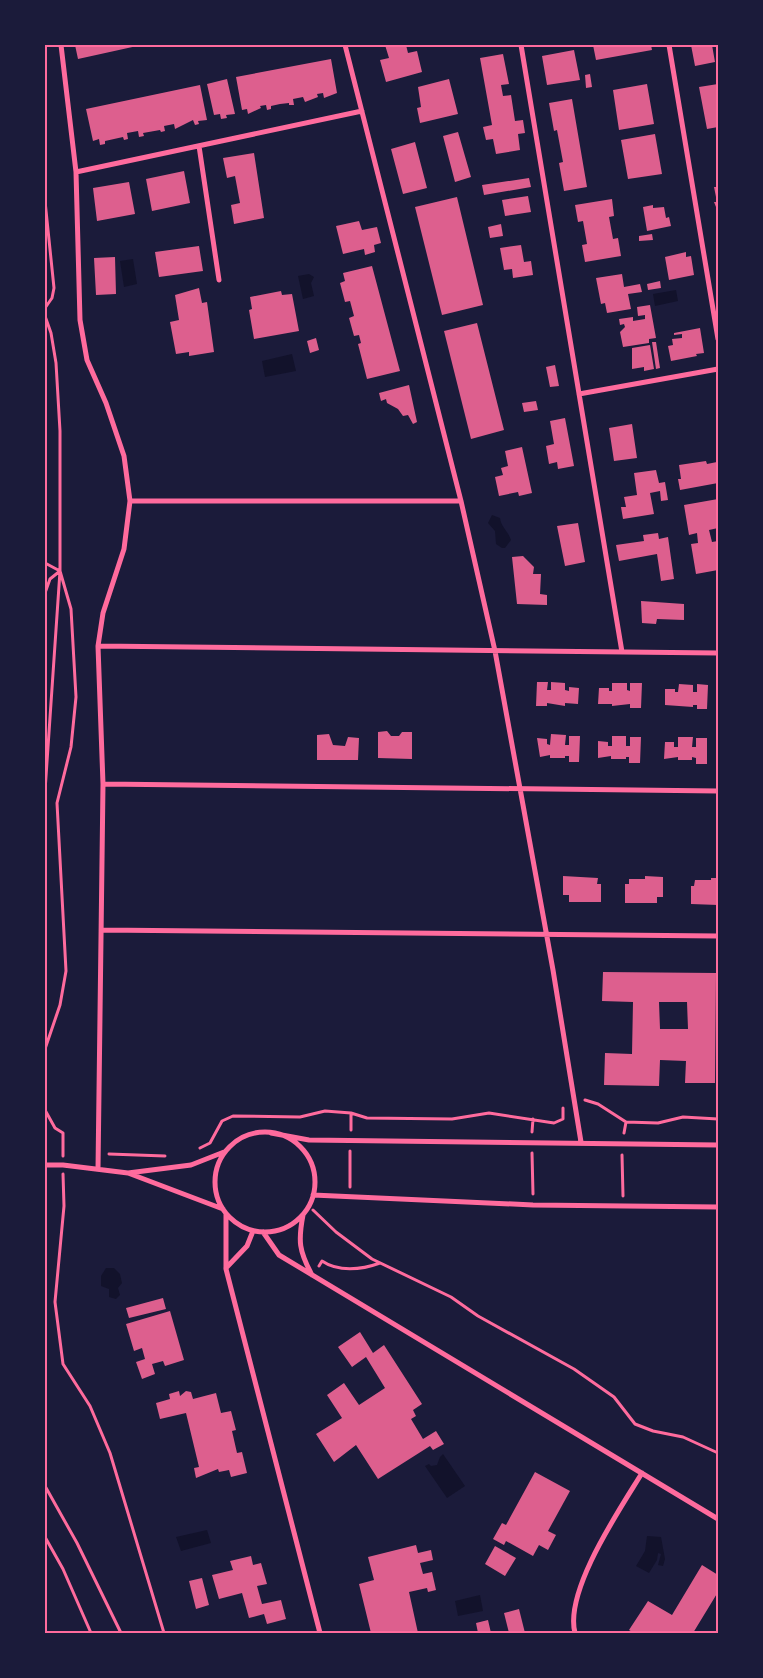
<svg xmlns="http://www.w3.org/2000/svg" width="763" height="1678" font-family="'Fira Sans',sans-serif">
<rect width="100%" height="100%" fill="#1b1b3a"/>
<path fill="#12122b" d="M133 259 137 284 124 287 120 261Z
M309 274 314 277 311 283 314 296 303 299 298 276Z
M676 290 678 301 655 306 653 294Z
M292 354 296 371 265 377 262 361Z
M492 515 500 518C501 527 508 531 511 540L505 548H502L496 544 495 531 488 523Z
M106 1268H114L120 1274 122 1283 118 1288 120 1295 116 1299 109 1297V1289L101 1286V1276Z
M443 1454 465 1486 447 1498 425 1466 429 1464 431 1466 437 1465 440 1457Z
M207 1530 211 1543 181 1551 176 1537Z
M647 1536 661 1537 665 1559 663 1566 658 1565 661 1554 658 1553 657 1560 649 1573 636 1566 645 1551Z
M480 1595 483 1611 458 1616 455 1601Z"/>
<path fill="#dd5f8e" fill-rule="evenodd" d="M75 45H137V46L78 59Z
M385 45H406L408 53 417 51 422 72 386 82 380 60 389 58Z
M593 45H651L652 50 596 60Z
M691 45H712L715 62 695 66Z
M574 50 580 80 547 85 542 56Z
M503 54 509 84 501 85 503 96 511 95 515 121 523 120 525 133 518 134 520 150 496 154 493 139 486 140 483 127 492 125 480 58Z
M331 59 337 93 324 98 323 93 317 94 318 97 305 102 303 97 293 99 294 105H289V103L280 104 271 106V109L267 110 266 105 260 106 261 108 248 114 247 109 242 110 236 77Z
M590 74 592 87 586 88 585 75Z
M227 79 235 114 226 115 227 118 221 119 220 114 214 115 207 84Z
M449 79 458 114 420 123 417 108 421 107 418 87Z
M647 84 654 124 619 130 613 90Z
M718 84V127L707 129 699 87Z
M200 85 207 120 198 121 199 124 195 125 193 120 175 129 174 124 164 126 165 131 161 132 160 130 143 133 144 136 139 137 138 131 127 133 128 139 124 140 123 137 105 141V144L100 145 99 139 93 141 86 109Z
M572 99 587 187 564 191 559 163 563 162 557 130 554 131 549 103Z
M458 132 471 177 455 182 443 136Z
M655 134 662 174 628 179 621 140Z
M415 142 427 188 403 194 391 149Z
M254 153 264 218 234 224 231 205 240 203 235 176 227 178 223 158Z
M184 171 190 203 152 211 146 179Z
M529 178 531 187 484 195 482 185Z
M129 182 135 214 97 221 93 188Z
M714 187H718V212L714 202H717Z
M528 196 531 212 505 216 502 200Z
M457 197 483 305 442 315 415 207Z
M612 199 614 216 609 217 613 239 618 238 621 256 585 262 582 245 587 244 583 221 578 222 575 205Z
M653 205V208L664 207 666 218 669 217 671 226 647 231 643 207Z
M359 221 362 230 377 227 381 243 374 245 375 252 365 255 364 249 343 254 336 226Z
M501 224 503 236 490 238 488 227Z
M652 234 653 240 639 241V236Z
M521 245 524 262 531 261 533 275 513 278 512 269 504 270 500 248Z
M199 246 203 271 159 277 155 252Z
M686 252V257L691 256 694 275 669 280 665 257Z
M115 257 116 294 96 295 94 258Z
M372 266 400 371 367 379 358 344 361 343 359 335 354 336 349 318 354 316 350 301 345 302 340 283 345 281 343 273Z
M622 274 624 287 640 284 642 292 628 294 631 309 607 313 605 303 601 304 596 278Z
M660 281 661 288 648 290 647 284Z
M199 288 202 303 207 302 214 352 189 356V352L176 354 170 322 179 320 175 295Z
M281 291 282 295 292 294 299 331 254 339 249 310 252 309 250 297Z
M650 305 656 338 649 339V343L623 347 620 332 625 327 624 324 620 325 619 319 633 317V321L645 319V315L638 316 637 307Z
M477 323 504 430 471 439 444 331Z
M700 328 704 353 696 354 697 356 671 361 668 346 673 345 672 339 682 338V334L674 335V333Z
M316 338 319 350 310 353 307 341Z
M652 342H656L660 368 656 369Z
M650 345 654 369 644 371V367L632 369V348Z
M555 365 559 386 550 387 546 367Z
M409 385 417 422 413 424 408 415 403 416 398 409 387 403 386 399 381 401 379 393Z
M536 401 538 410 524 412 522 403Z
M565 418 574 466 558 469 557 462 549 464 546 446 554 444 550 421Z
M632 424 637 458 614 461 609 428Z
M522 447 532 493 519 496 518 492 499 496 495 477 503 475 501 468 508 466 505 451Z
M706 461 707 464 717 462 718 483 680 490 678 479H681L679 465Z
M656 470 659 483 665 482 668 500 661 501 660 491 650 493 654 514 623 519 621 507H626L624 497 637 495 634 473Z
M718 499V528L709 530 712 542 718 541V570L696 574 691 544 698 543 697 533 689 535 684 505Z
M578 523 585 562 565 566 557 526Z
M658 533 659 539 668 537 674 579 661 581 657 554 619 561 616 545 644 541 643 535Z
M523 556 534 567 533 574H541L540 594 547 595V605L517 604 512 557Z
M641 601 684 604V620L657 619 656 624 642 623Z
M537 682H548L547 690H551V682L565 683V690L569 691V687L579 688 578 704 565 703V706L547 703V706H536Z
M612 683H627V690L630 691V683H642L641 708H630V704L612 706V704H598L599 688H609V691H612Z
M679 684 693 685V692H697V684L708 685 707 709H697V705H693V707L665 705V689H675V692H678Z
M387 731 391 736H399L402 732H412V759L378 758V732Z
M329 734 333 745 345 746 348 737 359 738 358 760H317V735Z
M551 734 566 735 565 745H569V736H580L579 762H569V756H565V758H550V755L540 757 537 738 547 739V744L550 745Z
M612 736H626V746H630V737H641L640 763H629V757H626V759H611V756L598 758V741L608 742V746H612Z
M678 737H693L692 747H696V738H707V764H696V758L692 757V760H678V757L664 759 665 742H674V747H678Z
M563 876 598 878 597 884H601V902H569V895H563Z
M645 876 663 877V897H657V903H625V884H629V879H645Z
M711 878H718V905L691 904V886H694L695 880H711Z
M603 972 716 973 715 1083H685L686 1061 660 1060 659 1086 604 1085 605 1053 632 1054 633 1002 602 1001ZM659 1002H687L688 1029H660Z
M163 1298 166 1309 129 1318 126 1308Z
M170 1311 184 1360 165 1366 163 1361 152 1364 155 1374 142 1379 136 1362 145 1359 142 1348 134 1351 126 1324Z
M360 1332 373 1353 384 1345 422 1404 413 1410 416 1416 411 1419 423 1439 436 1431 444 1444 433 1450 430 1446 378 1479 356 1445 334 1462 316 1434 342 1418 327 1395 344 1383 359 1405 385 1388 366 1357 352 1367 338 1347Z
M179 1391 180 1396 186 1391 191 1392 193 1399 216 1393 221 1413 231 1411 236 1430 232 1431 237 1453 242 1452 247 1473 231 1477 229 1470 219 1472 218 1469 196 1478 194 1468 199 1467 186 1413 160 1419 156 1403 170 1399 169 1394Z
M535 1472 570 1491 548 1531 556 1535 548 1550 539 1545 533 1556 506 1541 504 1545 493 1539 502 1523 506 1525Z
M416 1545 418 1553 431 1550 433 1560 420 1563 423 1574 432 1572 436 1590 428 1592 427 1588 409 1592 418 1633H371L359 1584 374 1580 368 1557Z
M495 1546 516 1558 505 1576 485 1564Z
M251 1556 253 1565 261 1563 267 1584 257 1586 262 1604 281 1600 286 1619 267 1624 264 1614 249 1618 242 1593 219 1599 212 1575 233 1570 230 1561Z
M702 1565 718 1575V1592L693 1633H634L629 1630 648 1601 672 1615Z
M202 1578 209 1605 196 1609 189 1581Z
M519 1609 525 1633H509L504 1613Z
M488 1620 491 1633H478L476 1623Z"/>
<g fill="none" stroke-linecap="round" stroke-linejoin="round">
<path stroke="#ff6b9d" stroke-width="3" d="M45 201 54 288 52 298 45 308
M45 280V302
M45 316 51 333 56 363 60 431V571L45 791
M45 563 60 571 71 609 76 697 71 747 57 803 66 971 60 1005 45 1049
M45 593 50 579 60 571
M585 1100 598 1104 626 1122 658 1123 683 1117 718 1119
M45 1110 55 1128 63 1133V1156
M351 1130V1113
M532 1132 533 1119
M624 1133 626 1122
M200 1148 210 1143 222 1121 233 1116 300 1117 325 1111 351 1113 367 1118 452 1119 489 1113 554 1123 563 1119V1108
M350 1151V1187
M532 1153 533 1194
M109 1154 165 1156
M622 1155 623 1196
M63 1174 64 1206 55 1302 63 1364 90 1406 110 1453 164 1633
M313 1210 336 1232 372 1259 451 1297 478 1316 574 1369 614 1397 635 1424 653 1431 683 1437 718 1453
M319 1266 322 1261C338 1272 361 1270 380 1263
M45 1486 77 1543 121 1633
M45 1537 63 1569 91 1633"/>
<path stroke="#ff6b9d" stroke-width="5" d="M61 45 76 172 80 320 87 360 106 403 124 456 130 501 124 549 103 613 98 646 103 784 98 1169
M345 45 461 501 495 651 553 970 581 1142
M521 45 622 652
M669 45 718 339
M199 146 219 280
M76 172 362 111
M579 394 718 369
M130 501H461
M98 646 718 653
M103 784 718 791
M102 930 718 936
M215 1182a50 50 0 1 1 100 0a50 50 0 1 1-100 0Z
M271 1133 309 1140 718 1145
M45 1165H63L128 1173 191 1165 224 1152
M128 1173 223 1209
M313 1195 533 1205 718 1207
M226 1214V1269L320 1633
M303 1215C298 1241 299 1251 312 1275
M263 1232 279 1255 718 1519
M226 1268 247 1246 253 1231
M575 1633C564 1591 620 1509 642 1473"/>
</g>
<rect width="763" height="1678" fill="none" stroke="#1b1b3a" stroke-width="92"/>
<rect x="46" y="46" width="671" height="1586" fill="none" stroke="#ff6b9d" stroke-width="2"/>
</svg>
